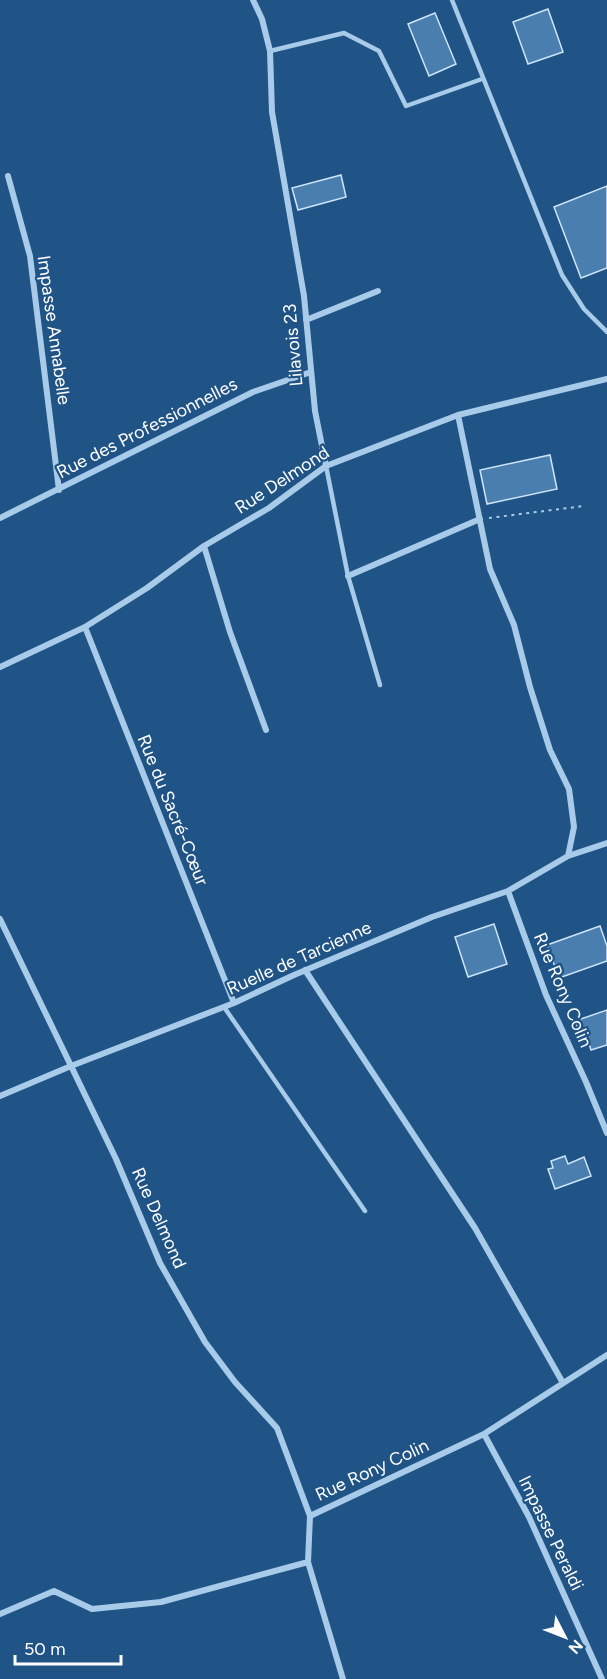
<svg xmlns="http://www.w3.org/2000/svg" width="607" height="1679" font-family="Figtree,sans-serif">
<rect width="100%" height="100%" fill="#205486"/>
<path fill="#497eaf" stroke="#cee4f7" stroke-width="1.5" d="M548 9 563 52 528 64 513 22Z
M435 13 456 64 429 76 408 24Z
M341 175 346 197 298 210 292 188Z
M607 186V268L581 278 554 207Z
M550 455 557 489 487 504 480 470Z
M494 924 507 964 468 977 455 937Z
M600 926 607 946V961L559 978 547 945Z
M607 1010V1045L591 1050 586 1035 581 1037 575 1021Z
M565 1156 568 1164 584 1157 591 1176 555 1189 548 1169 553 1168 551 1161Z"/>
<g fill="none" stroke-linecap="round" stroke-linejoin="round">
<path stroke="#a9cbea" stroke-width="2" stroke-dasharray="3 4.5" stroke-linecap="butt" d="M489 518 584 506"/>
<path stroke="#a9cbea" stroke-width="4.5" d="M452 0 562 275 584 309 607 332
M270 51 344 33 379 51 406 106 482 79
M326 466 348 576 380 685
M224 1007 365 1211"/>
<path stroke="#a9cbea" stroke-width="6" d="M253 0 262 19 270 51 272 112 304 296 315 411 326 466
M8 176 30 256 59 490
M306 320 378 291
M458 415 490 569 514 625 530 687 550 750 569 789 574 827 568 856
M0 518 253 392 311 372
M204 546 230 632 266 730
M348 576 480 519
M85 627 234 1003
M0 667 85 627 147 588 204 546 269 508 326 466 458 415 607 379
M508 891 546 995 586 1082 607 1133
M0 919 116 1159 160 1263 205 1342 235 1382 277 1428 310 1516
M305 970 475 1228 563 1383
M0 1096 71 1066 234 1003 294 975 432 917 508 891 568 856 607 843
M484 1434 529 1517 602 1679
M308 1562 343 1679
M0 1614 54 1591 92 1609 161 1602 308 1562 310 1516 484 1434 607 1355"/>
</g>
<g text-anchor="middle" stroke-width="4.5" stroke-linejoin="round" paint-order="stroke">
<g font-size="18" fill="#fff" stroke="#205486">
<text transform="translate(54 330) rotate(82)" y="6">Impasse Annabelle</text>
<text transform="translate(293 345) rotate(-95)" y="6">Lilavois 23</text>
<text transform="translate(147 428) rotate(-27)" y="6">Rue des Professionnelles</text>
<text transform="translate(282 480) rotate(-33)" y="6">Rue Delmond</text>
<text transform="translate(173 810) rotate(68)" y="6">Rue du Sacré-Cœur</text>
<text transform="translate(299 958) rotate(-24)" y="6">Ruelle de Tarcienne</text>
<text transform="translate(563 990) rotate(67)" y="6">Rue Rony Colin</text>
<text transform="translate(159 1218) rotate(66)" y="6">Rue Delmond</text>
<text transform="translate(372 1470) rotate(-25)" y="6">Rue Rony Colin</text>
<text transform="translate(551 1533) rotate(64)" y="6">Impasse Peraldi</text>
</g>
</g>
<g transform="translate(565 1637) rotate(132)" stroke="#205486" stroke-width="4.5" paint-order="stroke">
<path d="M0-4.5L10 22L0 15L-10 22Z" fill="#ffffff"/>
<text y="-9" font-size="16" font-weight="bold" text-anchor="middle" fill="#ffffff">N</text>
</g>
<path d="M15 1655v9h106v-9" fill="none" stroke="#ffffff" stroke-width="3"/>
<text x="24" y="1655" font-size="18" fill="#ffffff" stroke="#205486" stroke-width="4.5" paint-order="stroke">50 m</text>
</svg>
